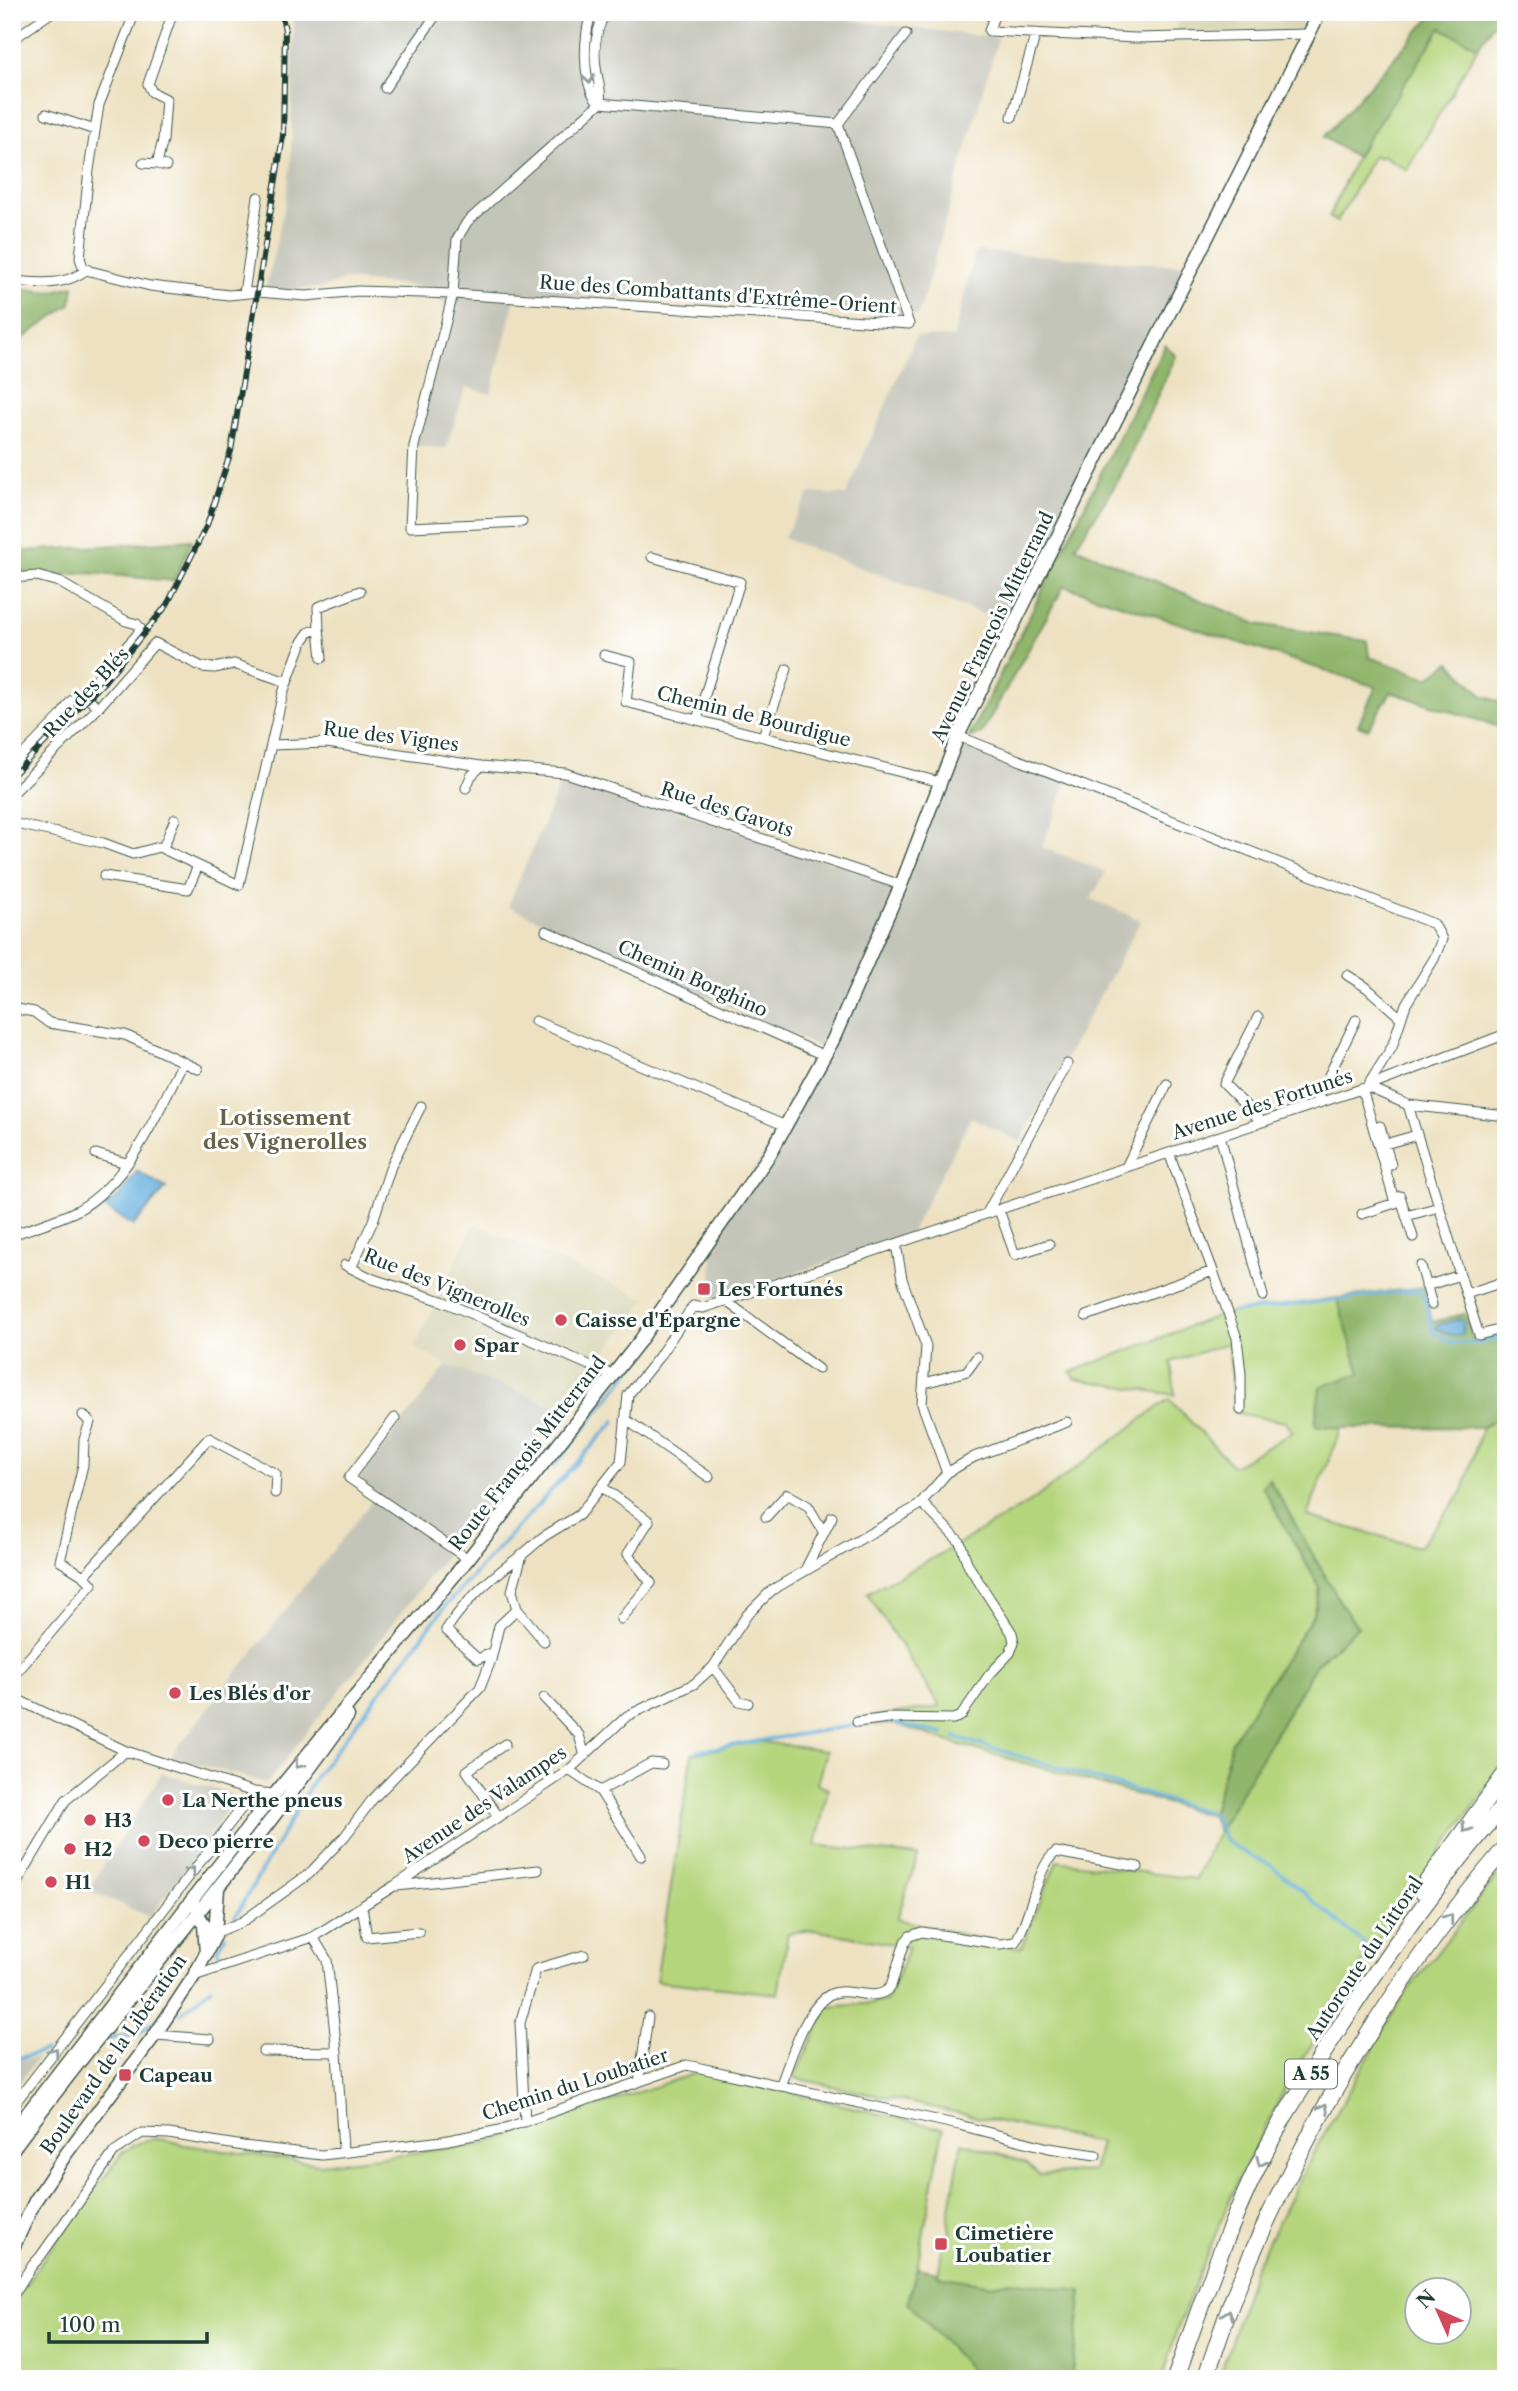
<svg xmlns="http://www.w3.org/2000/svg" width="1518" height="2391" font-family="'Libre Caslon Text',serif">
<rect width="100%" height="100%" fill="#fff"/>
<filter id="ink" filterUnits="userSpaceOnUse"><feTurbulence type="fractalNoise" baseFrequency=".0143" numOctaves="2"/><feDisplacementMap in="SourceGraphic" scale="14" xChannelSelector="R" yChannelSelector="G"/><feConvolveMatrix kernelMatrix="1 2 1 2 8 2 1 2 1" color-interpolation-filters="sRGB"/></filter>
<filter id="wash" filterUnits="userSpaceOnUse"><feTurbulence type="fractalNoise" baseFrequency=".00686" numOctaves="4" result="noise"/><feDisplacementMap in="SourceGraphic" scale="28" xChannelSelector="R" yChannelSelector="G"/><feGaussianBlur stdDeviation="1.57" result="paint"/><feColorMatrix in="noise" values="0 0 0 0 0 0 0 0 0 0 0 0 0 0 0 0 0 1.4 0 .05"/><feComposite in="paint" operator="in"/></filter>
<g filter="url(#wash)">
<rect width="100%" height="100%" fill="#ede1c1"/>
<path fill="#d8d6b6" d="M1182 12H1320L1311 30 1175 33Z
M474 1224 647 1299 562 1408 447 1365 414 1348Z"/>
<path fill="#c4c5b9" d="M294 12H782L998 38 918 316 604 297 516 294 491 394 466 387 446 448 414 446 448 310 431 287 343 280 324 288 265 290 286 201 291 161Z
M976 251 1193 266 1011 625 783 538 810 493 846 495 916 336 953 338Z
M958 736 1068 780 1042 847 1106 872 1091 899 1141 920 1020 1142 971 1117 910 1234 712 1301 713 1237 827 1051 508 906 565 773 900 885Z
M447 1365 562 1408 267 1783 170 1757 372 1501 360 1477Z
M162 1773 229 1793 232 1798 209 1838 150 1917 88 1890Z
M38 2057 12 2092V2062Z"/>
<path fill="#b5d57d" stroke="#6a8958" stroke-width="2" fill-rule="evenodd" d="M1441 27 1478 47 1407 170 1382 155 1379 158 1374 155 1337 222 1329 217 1356 157Z
M1337 1298 1360 1373 1315 1425 1341 1428 1307 1516 1419 1547 1463 1491 1482 1427 1506 1415V1761L1376 1942 1289 2081 1233 2191 1177 2329 1162 2379H1071L1082 2292 1011 2281 991 2285 938 2276 943 2243 949 2237 950 2232 948 2219 962 2142 1026 2163 1039 2175 1093 2171 1100 2143 794 2078 827 2007 886 2002 909 1947 813 1930 788 1933 778 1994 656 1981 692 1754 756 1741 826 1751 817 1784 828 1788 816 1845 918 1856 897 1919 1021 1948 1057 1861 1195 1879 1218 1832 1316 1664 1358 1627 1346 1612 1269 1479 1263 1487 1321 1588 1312 1617 1232 1741 1212 1816 954 1743 896 1724 855 1725 854 1719 940 1707 867 1593 950 1549 1033 1500 1169 1399 1233 1466 1293 1432 1286 1422 1236 1413 1228 1343 1171 1362 1175 1395 1076 1379 1071 1372 1225 1313Z
M1506 1864V2379H1219L1253 2272 1311 2157 1402 1998ZM1416 2290H1458V2332H1416Z
M702 2071 943 2129 917 2268 908 2302 979 2379H12V2306L43 2259 123 2152C147 2135 157 2137 184 2145L320 2164 479 2145Z"/>
<path fill="#90b66c" stroke="#587a50" stroke-width="2" d="M1435 12H1501L1478 47 1441 28 1356 157 1324 137Z
M74 286 71 304 12 346V287L49 292Z
M1165 345 1176 356 1118 481 1075 547 1257 624 1367 641 1369 657 1428 678 1450 662 1483 696 1506 704V729L1391 692 1368 729 1358 725 1376 687 1064 586 981 734 969 737Z
M192 540 174 581 89 573 12 579V552Z
M1425 1287 1432 1322 1465 1314 1473 1340 1506 1331V1415L1482 1427 1341 1428 1315 1425 1320 1387 1360 1373 1337 1298Z
M1269 1479 1346 1612 1358 1627 1316 1664 1218 1832 1212 1816 1232 1741 1312 1617 1320 1588 1262 1486Z
M917 2268 938 2272V2276L991 2285 1011 2281 1082 2291 1071 2379H979L908 2303Z"/>
<path fill="#62addb" stroke="#407588" stroke-width="2" d="M137 1171 166 1188 133 1226 103 1206 117 1199Z
M1460 1319 1463 1321V1334L1454 1336 1436 1328 1438 1325Z"/>
<g fill="none" stroke-linecap="round" stroke-linejoin="round">
<path stroke="#62addb" stroke-width="3.5" d="M1234 1312 1417 1290 1423 1295 1434 1333 1453 1343H1481L1506 1336
M554 1467 674 1315
M892 1722 944 1734
M955 1737 1213 1814 1224 1838 1235 1848 1272 1866 1366 1945
M697 1751 857 1725
M231 1924 315 1777 338 1747 447 1604 615 1421
M225 1936 217 1950 220 1955 229 1958
M180 2014 211 1988
M108 2039 138 2034 160 2017
M12 2060 45 2051"/>
</g>
</g>
<g filter="url(#ink)">
<g fill="none" stroke-linecap="round" stroke-linejoin="round">
<g stroke="#3e5649" stroke-width="11">
<path id="street" d="M135 12 99 105 89 170 80 258 83 267 90 271 150 286 229 295 258 292 306 296 358 291 453 294 414 446 410 527 522 522
M570 12 596 18
M592 12C583 33 581 88 600 103 602 92 599 85 597 74 593 52 594 32 606 12
M995 12 989 31 1136 38 1309 34
M12 40 52 12
M385 88 438 12
M600 103 838 124 909 324 453 294 457 239 467 222Z
M46 114 95 130
M1012 117 1036 33
M838 124 906 34
M143 163 157 164
M166 166 157 164 163 140 166 99 152 92 148 84 173 12
M12 281C39 283 64 287 86 270
M244 293 258 197
M652 557 740 582 697 720
M12 578 37 576 59 582 126 621 137 624 140 628 137 635 91 685 71 701 60 717 12 766
M319 629 322 658
M604 655 631 662 626 702 940 782
M83 693 98 708
M763 736 787 669
M271 745 283 693 302 642 309 632 319 629 318 607 360 591
M466 788 471 776 481 766 565 773 901 885
M12 794 98 708 155 643 202 667 214 668 234 664 287 682
M12 823 103 843 133 854 159 847 239 885 271 745 327 743 481 766
M163 848 175 819
M104 876 188 889 198 866
M546 931 825 1056
M1347 975 1366 987 1401 1018
M12 1008 34 1012 49 1023 125 1035 183 1062C158 1112 129 1182 78 1210 58 1220 34 1227 12 1235
M1258 1017 1224 1084 1262 1122
M535 1021 786 1126
M183 1062 198 1069
M1367 1087 1506 1034
M1367 1087 1408 1105 1506 1116
M1315 1104 1356 1020
M1408 1105 1466 1294 1506 1281
M1380 1126 1391 1165
M1220 1136 1263 1296
M1385 1144 1417 1135
M96 1154 126 1163
M1126 1167 1167 1084
M1400 1196 1413 1237
M999 1210 1015 1255 1049 1244
M987 1213 1067 1064
M1362 1214 1395 1203 1362 1089
M1406 1216 1439 1207
M896 1244 902 1279 926 1346 922 1404 947 1473
M345 1265 373 1279 442 1301 612 1375
M1421 1266 1432 1305
M351 1268 373 1221 391 1166 421 1106
M1213 1271 1237 1338 1241 1374V1410
M1426 1286 1460 1275
M1466 1294 1479 1335 1506 1328
M726 1301 818 1369
M1086 1316 1213 1271 1169 1153
M925 1383 967 1371 977 1357
M395 1418 349 1478 468 1559
M625 1419 709 1477
M602 1487 649 1521 628 1554 651 1583 621 1619
M766 1517 787 1494 808 1506 824 1533
M806 1568 832 1517
M84 1576 209 1438 276 1474 275 1493
M517 1609 544 1641
M493 1652 478 1659 446 1630C466 1599 493 1576 522 1555
M713 1667 739 1701 748 1703
M12 1678 92 1584 84 1576 60 1561 83 1465 84 1440 90 1422 83 1415
M12 1697 126 1751 254 1792 274 1794
M544 1698 579 1735 585 1756
M857 1722 888 1718 953 1719 961 1716 989 1675 1010 1653 1014 1642 1012 1633 968 1565 960 1542 921 1502
M569 1770 600 1791 641 1856
M600 1791 651 1763 662 1764
M498 1816 467 1771 505 1744
M397 1886 538 1870
M12 1891 66 1800 126 1751
M362 1906 367 1937 419 1932
M212 1934 242 1922 309 1874 345 1836 372 1800 480 1688 491 1660 499 1626 517 1609 512 1591 522 1555 543 1537 579 1515 621 1462 628 1395 658 1358 693 1306 703 1308 1367 1087 1392 1047 1406 1004 1434 959 1442 939 1434 924 958 736
M313 1937 327 1960 337 2052 343 2151
M194 1976 313 1937 394 1886 569 1770 627 1716 694 1684 713 1667 747 1615 772 1590 918 1506 947 1473 974 1457 1067 1422
M155 2035 210 2039
M263 2051 337 2052
M639 2082 648 2017
M780 2086C791 2059 804 2010 829 1995 848 1984 876 2006 891 1986L905 1942 910 1936 922 1932 1000 1944 1015 1942C1031 1920 1036 1866 1056 1852L1138 1867
M12 2107 254 1792
M525 2122 520 2023 536 1969 584 1955
M12 2297 31 2267 40 2257 115 2151 142 2133 169 2134 243 2146 322 2155 443 2141 500 2130 687 2065 959 2125 1049 2148 1096 2155"/>
</g>
<g stroke="#3e5649" stroke-width="15">
<path id="secondary" d="M198 1907V1914L204 1924 206 1954
M12 2133 256 1817 468 1559 639 1342 770 1154 833 1040 901 885 958 736 1320 12
M12 2150C121 2003 242 1865 348 1716
M12 2250 35 2201 66 2154 155 2035 194 1976 215 1936 218 1888"/>
</g>
<g stroke="#3e5649" stroke-width="18">
<path id="highway" d="M1421 1890 1506 1773
M1175 2379C1204 2296 1233 2210 1275 2133 1288 2108 1305 2085 1319 2060 1375 1969 1436 1884 1506 1803
M1205 2379C1217 2346 1227 2311 1241 2279 1307 2123 1396 1976 1506 1847"/>
</g>
<use href="#street" stroke="#fff" stroke-width="9"/>
<use href="#secondary" stroke="#fff" stroke-width="12"/>
<use href="#highway" stroke="#fff" stroke-width="16"/>
<g stroke="#1f3d34" stroke-width="6">
<path id="rail" d="M12 776 103 683 167 605 207 525 231 451 283 136 285 30 281 12"/>
</g>
<use href="#rail" stroke="#fff" stroke-width="3.5" stroke-dasharray="10" stroke-linecap="butt"/>
</g>
<defs><path id="oneway-chevron" d="M-2-3.5L2.5 0L-2 3.5" fill="none" stroke-width="1.6" stroke-linecap="round" stroke-linejoin="round" transform="scale(1.75)"/></defs>
<g stroke="#8f9e9a">
<use href="#oneway-chevron" transform="translate(589 79) rotate(80)"/>
<use href="#oneway-chevron" transform="translate(299 1764) rotate(130)"/>
<use href="#oneway-chevron" transform="translate(1466 1828) rotate(126)"/>
<use href="#oneway-chevron" transform="translate(191 1871) rotate(-52)"/>
<use href="#oneway-chevron" transform="translate(1449 1918) rotate(-52)"/>
<use href="#oneway-chevron" transform="translate(54 2052) rotate(-53)"/>
<use href="#oneway-chevron" transform="translate(1324 2108) rotate(-62)"/>
<use href="#oneway-chevron" transform="translate(1261 2162) rotate(115)"/>
<use href="#oneway-chevron" transform="translate(1228 2314) rotate(-70)"/>
</g>
</g>
<g fill="#d1495b" stroke="#fff" stroke-width="2.5">
<rect x="697" y="1282" width="14" height="14" rx="3.5"/>
<circle cx="561" cy="1320" r="7"/>
<circle cx="460" cy="1345" r="7"/>
<circle cx="175" cy="1693" r="7"/>
<circle cx="168" cy="1800" r="7"/>
<circle cx="90" cy="1820" r="7"/>
<circle cx="144" cy="1841" r="7"/>
<circle cx="70" cy="1849" r="7"/>
<circle cx="51" cy="1882" r="7"/>
<rect x="118" y="2068" width="14" height="14" rx="3.5"/>
<rect x="934" y="2237" width="14" height="14" rx="3.5"/>
</g>
<g text-anchor="middle" stroke-width="6" stroke-linejoin="round" paint-order="stroke">
<rect fill="#fff" stroke="#627771" stroke-width="2" x="1285" y="2059.5" width="52" height="29" rx="5"/>
<g font-size="18" font-weight="bold" fill="#1f3d34">
<text x="1311" y="2080">A 55</text>
</g>
<g font-size="19" fill="#1f3d34" stroke="#fff">
<text transform="translate(718 294) rotate(4)" y="7">Rue des Combattants d'Extrême-Orient</text>
<text transform="translate(992 627) rotate(-64)" y="7">Avenue François Mitterrand</text>
<text transform="translate(86 692) rotate(-47)" y="7">Rue des Blés</text>
<text transform="translate(754 716) rotate(14)" y="7">Chemin de Bourdigue</text>
<text transform="translate(391 736) rotate(7)" y="7">Rue des Vignes</text>
<text transform="translate(727 809) rotate(18)" y="7">Rue des Gavots</text>
<text transform="translate(693 978) rotate(24)" y="7">Chemin Borghino</text>
<text transform="translate(1262 1104) rotate(-18)" y="7">Avenue des Fortunés</text>
<text transform="translate(447 1287) rotate(22)" y="7">Rue des Vignerolles</text>
<text transform="translate(527 1453) rotate(-52)" y="7">Route François Mitterrand</text>
<text transform="translate(484 1804) rotate(-34)" y="7">Avenue des Valampes</text>
<text transform="translate(1364 1958) rotate(-56)" y="7">Autoroute du Littoral</text>
<text transform="translate(113 2054) rotate(-55)" y="7">Boulevard de la Libération</text>
<text transform="translate(575 2084) rotate(-18)" y="7">Chemin du Loubatier</text>
</g>
<g font-size="19" font-weight="bold" fill="#1f3d34" stroke="#fff" text-anchor="start">
<text x="718" y="1296">Les Fortunés</text>
<text x="575" y="1327">Caisse d'Épargne</text>
<text x="474" y="1352">Spar</text>
<text x="189" y="1700">Les Blés d'or</text>
<text x="182" y="1807">La Nerthe pneus</text>
<text x="104" y="1827">H3</text>
<text x="158" y="1848">Deco pierre</text>
<text x="84" y="1856">H2</text>
<text x="65" y="1889">H1</text>
<text x="139" y="2082">Capeau</text>
<text x="955" y="2240">Cimetière<tspan x="955" dy="22">Loubatier</tspan></text>
</g>
<g font-size="21" font-weight="bold" fill="#646449" stroke="#fff">
<text x="285" y="1125">Lotissement<tspan x="285" dy="24">des Vignerolles</tspan></text>
</g>
</g>
<rect width="1518" height="2391" fill="none" stroke="#fff" stroke-width="42"/>
<g transform="translate(1438 2311) rotate(315)"><circle r="33" fill="#ffffff" stroke="#a5b1ae" stroke-width="2"/>
<path d="M0-5L12 26L0 18L-12 26Z" fill="#d1495b"/>
<text y="-10" font-size="19" font-weight="bold" text-anchor="middle" fill="#1f3d34">N</text>
</g>
<path d="M49 2332v10h158v-10" fill="none" stroke="#1f3d34" stroke-width="3.5"/>
<text x="60" y="2332" font-size="21" fill="#1f3d34" stroke="#ffffff" stroke-width="5" paint-order="stroke">100 m</text>
</svg>
